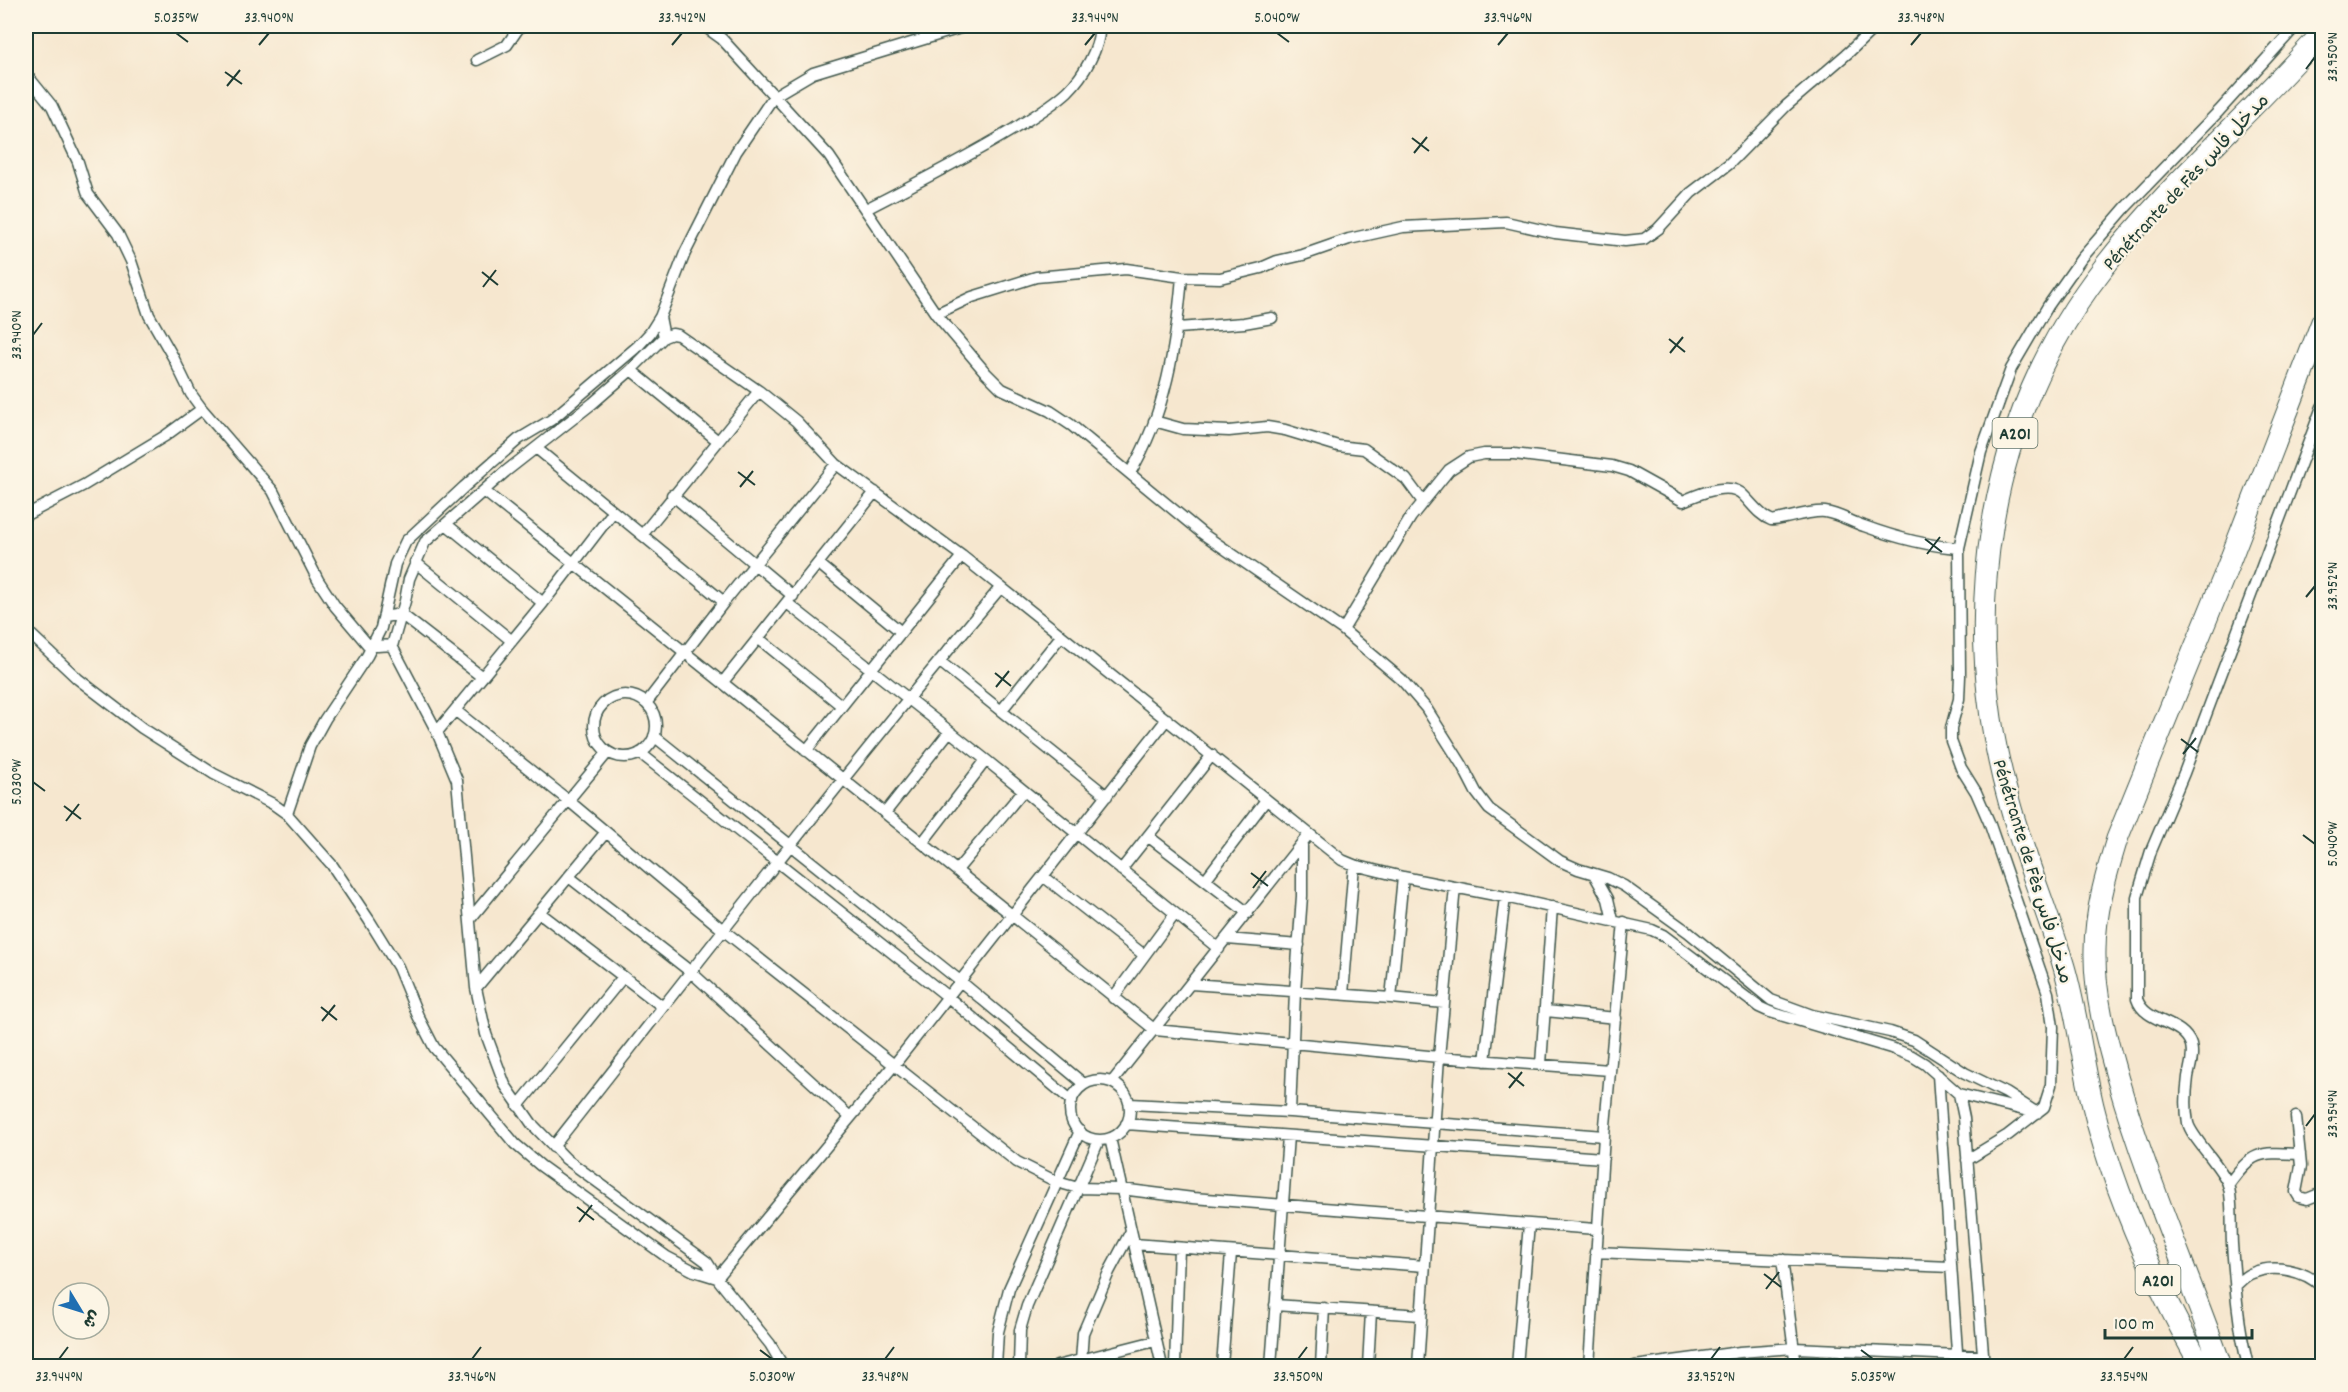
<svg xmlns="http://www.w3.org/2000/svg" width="2348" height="1392" font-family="Dekko,'Playpen Sans Arabic',sans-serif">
<rect width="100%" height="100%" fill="#fcf5e5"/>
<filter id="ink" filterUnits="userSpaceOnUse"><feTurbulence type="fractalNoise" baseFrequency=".0167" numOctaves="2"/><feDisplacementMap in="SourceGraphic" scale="12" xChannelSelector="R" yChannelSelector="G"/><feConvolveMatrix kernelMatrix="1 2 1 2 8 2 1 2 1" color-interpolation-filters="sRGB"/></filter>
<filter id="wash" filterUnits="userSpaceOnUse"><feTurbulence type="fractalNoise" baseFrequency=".008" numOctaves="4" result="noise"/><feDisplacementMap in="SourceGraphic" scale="24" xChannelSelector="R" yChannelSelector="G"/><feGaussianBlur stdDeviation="1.35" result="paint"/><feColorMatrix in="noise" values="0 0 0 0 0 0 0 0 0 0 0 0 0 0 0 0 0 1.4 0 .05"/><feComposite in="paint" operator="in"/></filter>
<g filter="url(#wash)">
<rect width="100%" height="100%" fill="#f6e7cf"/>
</g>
<g filter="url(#ink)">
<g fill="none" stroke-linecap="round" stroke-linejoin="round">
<g stroke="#3f564b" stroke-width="13">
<path id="street" d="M704 26 722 39 829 156 936 314 986 373 1002 389 1050 411 1071 425 1203 534 1343 630 1401 679 1426 708 1462 765 1476 792 1489 809 1560 861 1578 869 1608 878 1624 886 1688 932 1771 1000 1812 1015 1890 1032 1914 1040 1965 1073 2006 1093 2037 1113
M477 60 507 45 520 26
M26 74 52 106 78 162 88 194 118 234 131 261 149 315 173 357 191 394 202 409 165 436 84 485 26 515
M866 209C915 184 964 159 1012 130 1031 118 1052 106 1068 91 1083 76 1101 47 1099 26
M936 314 972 297 1036 277 1126 269 1182 277 1220 278 1261 268 1277 261 1303 255 1349 239 1403 227 1506 222 1555 233 1625 241 1644 239 1658 229 1691 193 1729 164 1786 106 1849 52 1876 26
M1178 328 1244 323 1272 318
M664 337 672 334 678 335 759 391 796 421 836 464 962 556 1342 860 1354 865 1403 877 1505 897 1652 930 1663 935 1759 1007 1770 1012 1891 1048 1912 1056 1925 1064 1959 1094 2028 1111
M631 370 718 441
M202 409 273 491 318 580 335 606 368 645C375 648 384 644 392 646
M1154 421 1183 429 1229 431 1267 427 1285 430 1338 446 1364 449 1406 479 1423 502
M536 448 724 602
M1130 473C1166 413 1176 346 1182 277
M484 491 1155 1030 1439 1057 1610 1070
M672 495 793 596
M446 524 543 603
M642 535 759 391
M415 562 512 641
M819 564 900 631
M787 603 986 760 1219 949
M384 617 401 614 482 677
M26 630 78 679 142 728 214 774 273 804 287 814 332 865 369 920 398 967 418 1016 434 1047 515 1144 541 1166 667 1257 694 1271 717 1278 894 1065 1167 719
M1343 630 1411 517 1449 470 1469 457 1484 454H1514L1612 466 1629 471 1683 501C1698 494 1731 480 1744 496 1752 504 1760 516 1771 520 1776 522 1810 510 1825 512 1839 514 1851 522 1864 526 1894 537 1928 546 1959 548
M758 638 842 706 962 556
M939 661 1107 796
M723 682 875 492
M594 726a31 31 0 1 1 62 0a31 31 0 1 1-62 0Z
M647 702 724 602 836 464
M456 711 569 801 723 930 1017 1162 1057 1182 1078 1188 1121 1189 1193 1198 1596 1229
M1001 711 1061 636
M437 732 543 603 613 512
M654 736 960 981 1084 1084
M806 751 842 706
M640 753 948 997 1072 1101
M885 813 949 732
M287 814 310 746 325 719 367 656 381 628 395 564 406 541 464 487 519 439 551 420 638 346 650 333 660 317
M1149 837 1248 913
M923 842 986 760
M957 870 1023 791
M1121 870 1212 755
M1594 874 1608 899 1613 920
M1043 876 1144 955
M569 877 691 972 850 1117
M1205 880 1266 800
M540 913 663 1007
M471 918 608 752
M1227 939 1299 945
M1191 984 1391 998 1444 1003
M476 988 606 832
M1343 994 1354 865
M1113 998 1175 914
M1391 998 1403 877
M1546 1011 1616 1018
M1485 1061 1505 897
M1541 1064 1552 907
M1938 1075 1958 1366
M1070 1110a30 30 0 1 1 60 0a30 30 0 1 1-60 0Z
M1112 1082 1309 834
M1959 1094 1964 1118 1984 1366
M1130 1104 1290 1112 1604 1136
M518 1106 623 977
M1290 1112 1295 992 1302 896V843
M2296 1117 2301 1166 2296 1192 2299 1197 2307 1199 2322 1193
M1126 1124 1603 1158
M1110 1138 1162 1366
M553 1147C701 959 847 770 1001 587
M1967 1160 2008 1135 2044 1107 2051 1085 2053 1027 2048 993 1989 822 1976 792 1961 768 1951 741V728L1959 699 1960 676 1959 548 1981 452 2011 369 2048 306 2081 259 2125 208 2219 111 2296 26
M2228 1185C2253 1151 2258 1152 2300 1154
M1134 1244 1425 1266
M1595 1252 1951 1267
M1782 1259 1796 1366
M2235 1286C2240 1282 2245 1276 2250 1274 2273 1263 2305 1270 2322 1287
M1275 1305 1421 1315
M1081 1361 1083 1333 1109 1272 1131 1231
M783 1366 770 1344 717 1278 707 1262 566 1159 532 1124 505 1085 486 1034 476 988 457 780 437 732 392 646 405 601 409 579 425 542 505 472 593 403 631 370 664 337 660 317 685 253 736 152 774 96 813 73 967 26
M996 1366 998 1332 1009 1289 1080 1131
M1019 1366 1020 1330 1027 1306 1099 1140
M1057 1366 1155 1341
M1175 1366 1179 1248
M1222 1366 1231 1253
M1271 1366 1288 1136
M1321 1366 1324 1308
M1368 1366 1371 1312
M1418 1366 1439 1057 1455 887
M1517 1366 1529 1224
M1589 1366 1604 1136 1624 922
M1635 1366 1740 1352 1794 1348 1983 1356
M2248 1366C2238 1326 2235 1285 2232 1244 2231 1227 2233 1199 2228 1184 2221 1166 2191 1137 2188 1123 2185 1108 2186 1092 2188 1077 2190 1066 2194 1057 2191 1045 2183 1020 2145 1024 2137 999V897L2151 851 2184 773 2322 407"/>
</g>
<g stroke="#3f564b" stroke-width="23">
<path id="highway" d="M2201 1366C2156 1285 2115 1197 2093 1106 2082 1060 2077 1012 2064 967 2048 912 2025 859 2010 805 1957 622 1985 419 2104 267 2169 183 2252 113 2322 33
M2221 1366C2187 1271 2146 1177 2118 1080 2106 1038 2094 994 2095 950 2095 912 2106 875 2117 839L2224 576 2322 322"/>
</g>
<use href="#street" stroke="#fff" stroke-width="10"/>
<use href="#highway" stroke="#fff" stroke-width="21"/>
</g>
</g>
<path fill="none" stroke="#1f3d34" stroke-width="2" d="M176 33 188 42M1277 33 1289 42M259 45 269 33M672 45 682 33M1085 45 1095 33M1498 45 1508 33M1911 45 1921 33M2306 69 2315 57M225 72 242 84M227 86 240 70M1412 138 1429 151M1414 153 1427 137M482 272 498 285M483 287 496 270M33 335 42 323M1669 339 1685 352M1670 353 1683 337M738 472 755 485M740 487 753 471M1925 539 1942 552M1927 554 1940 537M2306 597 2315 586M995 673 1011 686M996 687 1009 671M2181 739 2198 752M2183 754 2196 738M33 782 45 791M64 806 81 819M66 821 79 804M2303 835 2315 844M1251 873 1268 886M1253 888 1266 871M321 1007 337 1020M322 1021 335 1005M1508 1073 1524 1086M1509 1088 1522 1072M2306 1126 2315 1114M577 1207 594 1220M579 1222 592 1205M1764 1274 1781 1287M1766 1289 1779 1272M760 1350 772 1359M1861 1350 1873 1359M59 1359 68 1347M472 1359 481 1347M885 1359 894 1347M1298 1359 1307 1347M1711 1359 1720 1347M2124 1359 2133 1347"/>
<g text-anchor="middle" stroke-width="4.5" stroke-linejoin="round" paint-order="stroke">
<g fill="#fcf5e5" stroke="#617469" stroke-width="1.5">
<rect x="1992.5" y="418" width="45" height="30" rx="4.5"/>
<rect x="2135.5" y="1265" width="45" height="30" rx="4.5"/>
</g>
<g font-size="18" font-weight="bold" fill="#1f3d34">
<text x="2015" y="439">A201</text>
<text x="2158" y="1286">A201</text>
</g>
<g font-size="20" fill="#1f3d34" stroke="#fcf5e5">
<text transform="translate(2185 181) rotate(-47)" y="7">Pénétrante de Fès مدخل فاس</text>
<text transform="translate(2034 871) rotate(73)" y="7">Pénétrante de Fès مدخل فاس</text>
</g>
</g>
<rect width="2348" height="1392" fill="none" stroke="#fcf5e5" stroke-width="66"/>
<g transform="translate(81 1311) rotate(128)"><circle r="28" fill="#fcf5e5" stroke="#a4ab9e" stroke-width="1.5"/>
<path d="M0-4.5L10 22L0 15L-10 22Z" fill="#1f6fb2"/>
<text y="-9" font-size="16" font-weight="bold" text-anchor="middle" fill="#1f3d34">ش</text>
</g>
<path d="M2105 1329v9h147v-9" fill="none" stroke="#1f3d34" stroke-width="3"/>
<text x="2114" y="1329" font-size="18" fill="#1f3d34" stroke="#fcf5e5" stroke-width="4.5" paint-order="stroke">100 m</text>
<rect x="33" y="33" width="2282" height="1326" fill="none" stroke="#1f3d34" stroke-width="2"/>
<g font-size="15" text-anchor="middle" fill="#1f3d34">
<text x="176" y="22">5.035°W</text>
<text x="269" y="22">33.940°N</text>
<text x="682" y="22">33.942°N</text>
<text x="1095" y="22">33.944°N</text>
<text x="1277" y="22">5.040°W</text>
<text x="1508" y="22">33.946°N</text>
<text x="1921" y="22">33.948°N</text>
<text transform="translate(2332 57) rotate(-90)" y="5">33.950°N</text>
<text transform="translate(16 335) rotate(-90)" y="5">33.940°N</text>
<text transform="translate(2332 586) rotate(-90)" y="5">33.952°N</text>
<text transform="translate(16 782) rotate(-90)" y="5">5.030°W</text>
<text transform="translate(2332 844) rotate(-90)" y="5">5.040°W</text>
<text transform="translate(2332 1114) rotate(-90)" y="5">33.954°N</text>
<text x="59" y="1381">33.944°N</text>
<text x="472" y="1381">33.946°N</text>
<text x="772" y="1381">5.030°W</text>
<text x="885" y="1381">33.948°N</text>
<text x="1298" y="1381">33.950°N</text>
<text x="1711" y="1381">33.952°N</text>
<text x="1873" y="1381">5.035°W</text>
<text x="2124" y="1381">33.954°N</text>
</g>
</svg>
